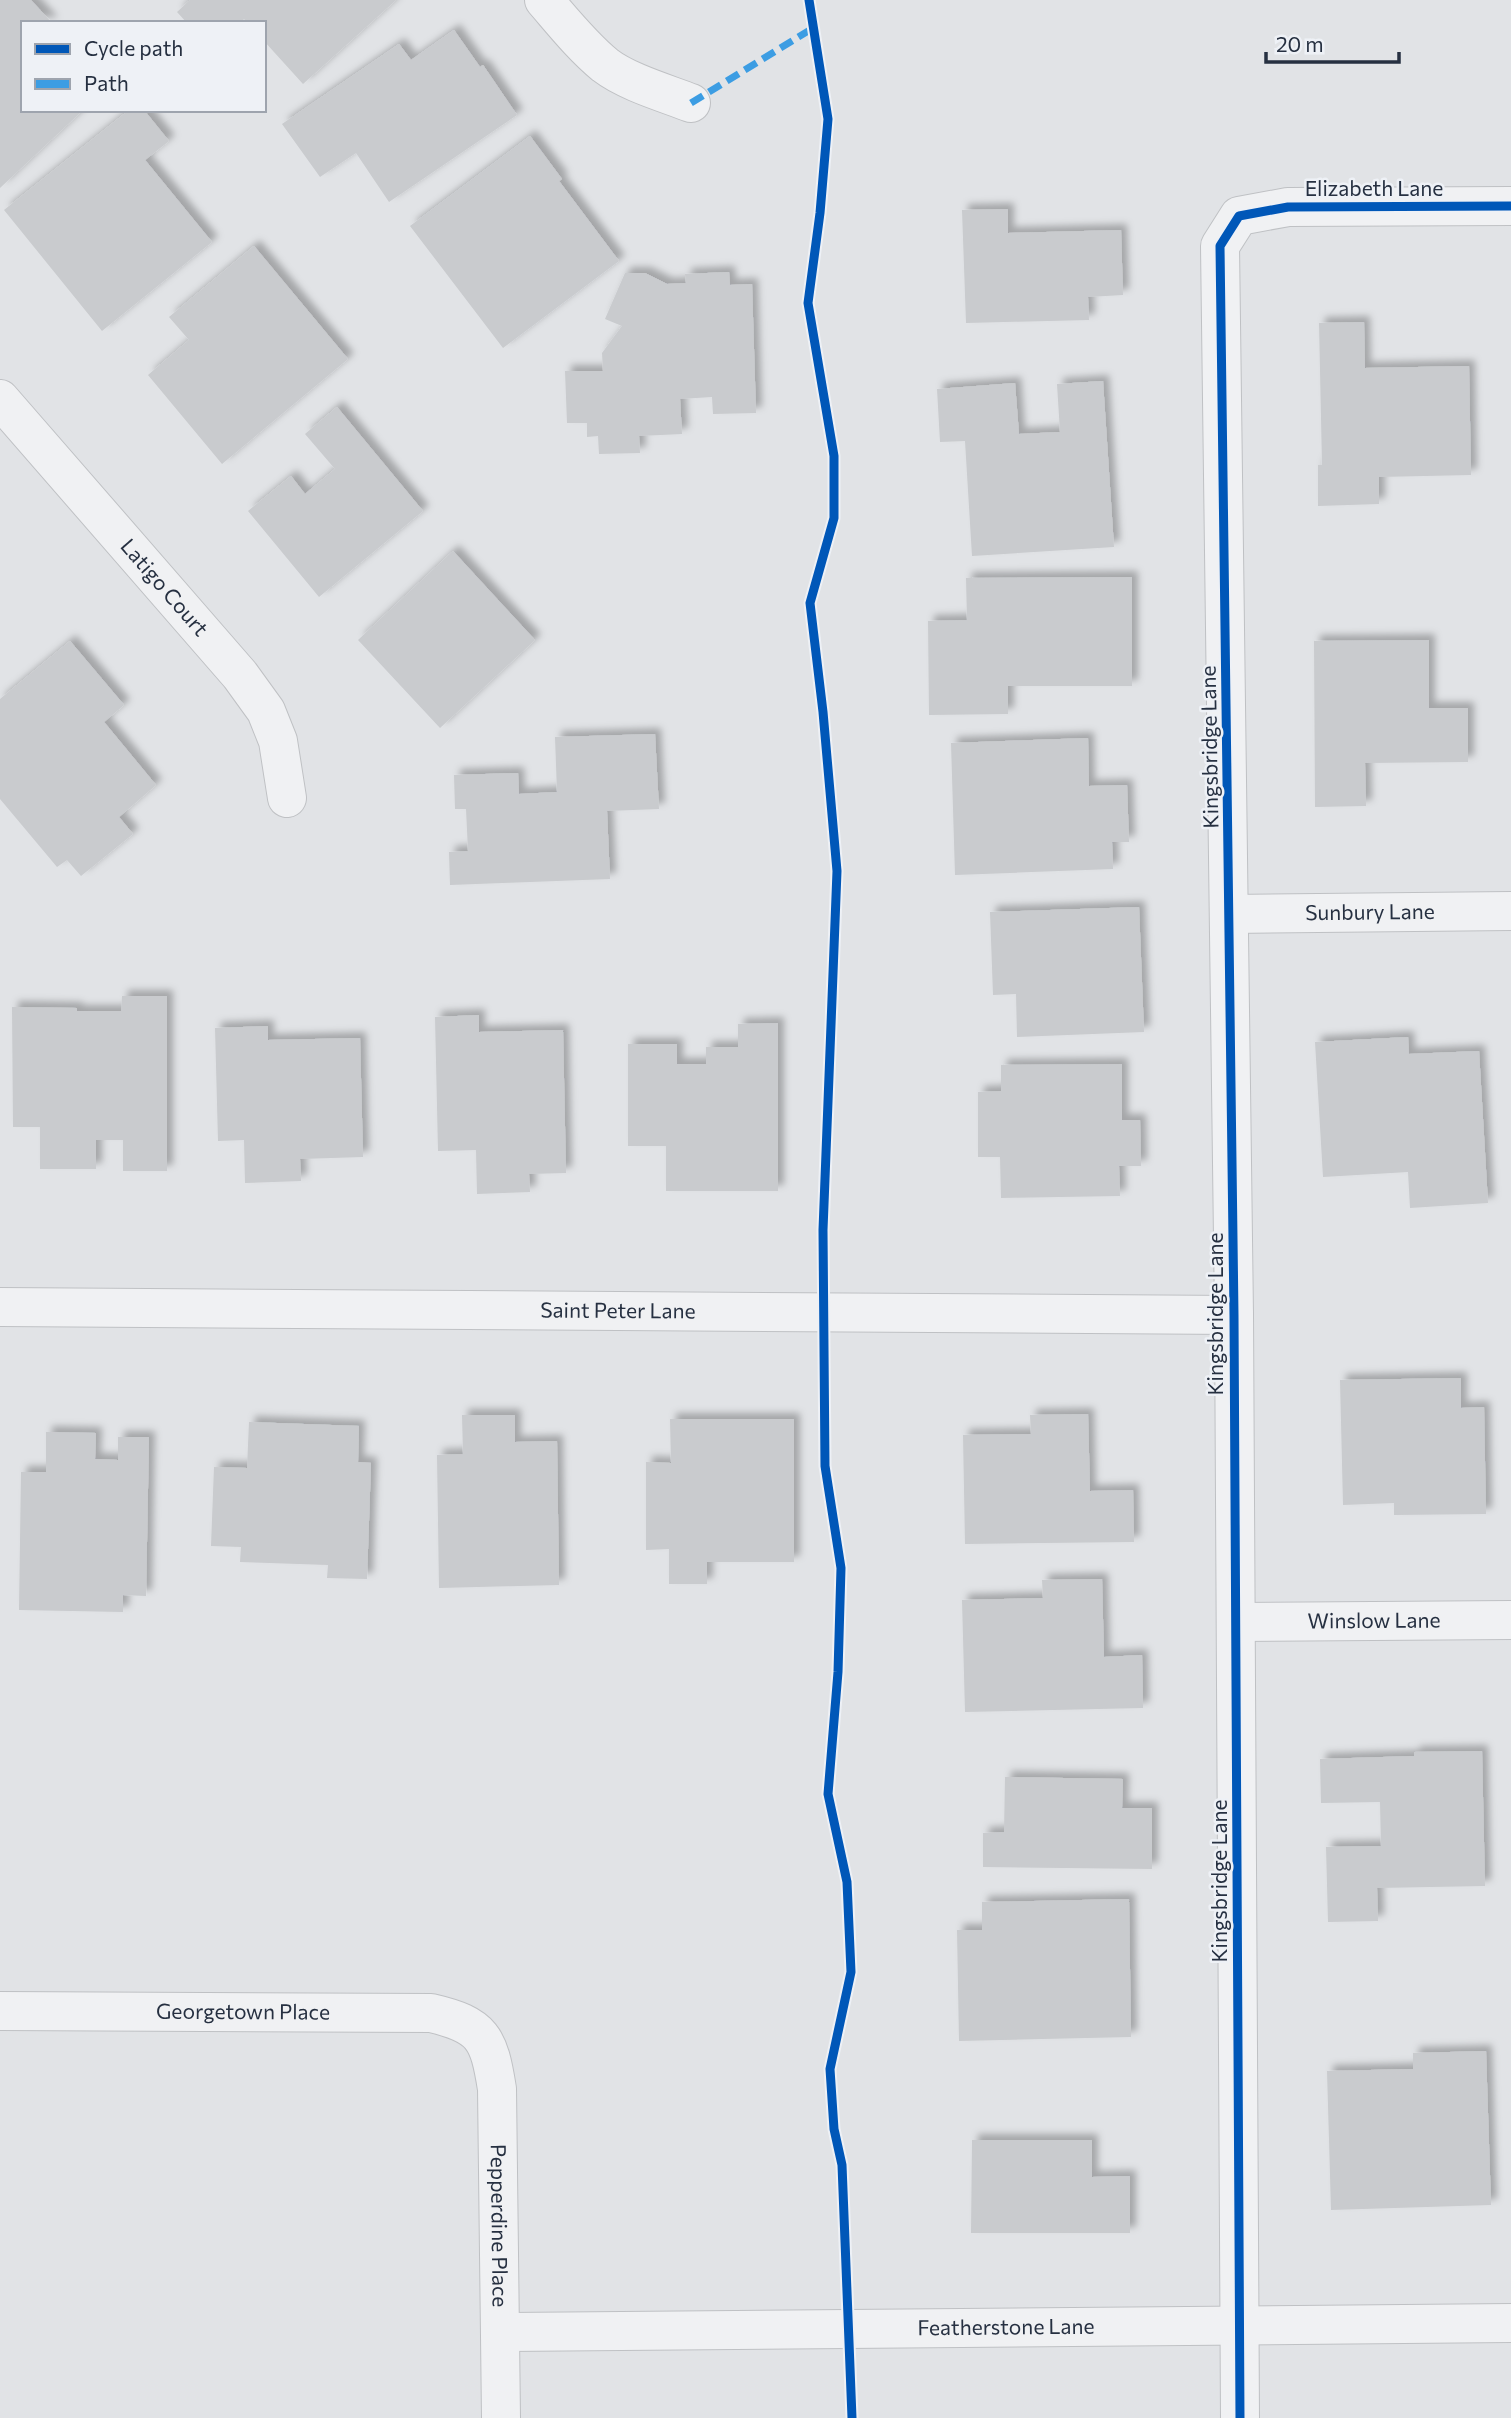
<svg xmlns="http://www.w3.org/2000/svg" width="1511" height="2418" font-family="Commissioner,sans-serif">
<defs>
<filter id="shadow"><feDropShadow dx="6" dy="-6" stdDeviation="3.5" flood-color="#0004"/></filter>
</defs>
<rect width="100%" height="100%" fill="#e1e3e6"/>
<path fill="#c9cbce" filter="url(#shadow)" d="M0 0H31L52 23H23V110H83L0 188Z
M190 0H396L303 84 264 41V23H248L244 19 240 23H187L177 12Z
M454 30 480 67 483 65 517 115 389 202 356 153 320 177 282 124 399 44 411 60Z
M129 110H144L169 141 145 160 212 242 102 331 4 210Z
M530 136 562 179 559 181 619 261 503 348 410 226Z
M1008 209V233L1121 230 1123 295 1088 297 1089 320 966 323 962 210Z
M254 246 348 359 222 464 148 375 189 340 169 317Z
M729 272 730 285 752 284 756 413 713 414 712 397 680 399 682 434 639 436 640 453 599 454 598 436 587 437V423H567L565 371H603L602 353 622 326 605 319 625 273H645L667 284 686 283 685 274Z
M1364 322 1365 368 1469 366 1471 475 1379 477V504L1318 506V465H1322L1319 323Z
M1103 381 1114 547 972 556 965 441 940 442 937 389 1015 383 1019 434 1060 432 1057 384Z
M337 407 423 511 319 597 248 511 291 476 305 494 335 469 305 434Z
M453 551 535 640 440 728 358 640Z
M1132 577V686H1008V714L929 715 928 621 967 620 966 578Z
M1429 640V708H1468V762L1365 763 1366 806 1315 807 1314 641Z
M70 641 124 705 104 722 156 785 119 817 133 834 81 876 67 860 57 867 0 799V699Z
M655 734 659 809 607 811 610 879 450 885 449 852 468 851 466 809H455L454 775 518 773 519 794 557 792 555 737Z
M1088 738 1089 786 1127 785 1129 842H1112L1113 869 955 875 951 743Z
M1139 907 1144 1032 1017 1037 1016 994 993 995 990 912Z
M122 996H167V1171H123V1140H96V1169H40V1127H13L12 1007 77 1008V1011H121Z
M479 1015V1032L563 1030 566 1173 529 1174 530 1192 477 1194 476 1150 438 1151 435 1017Z
M778 1023V1191H666V1146H628V1044H677V1064H706V1047H738V1024Z
M268 1026V1040L360 1038 363 1157 300 1159 301 1181 245 1183 244 1140 218 1141 215 1028Z
M1408 1037 1409 1054 1479 1051 1488 1203 1410 1208 1408 1172 1323 1177 1315 1042Z
M1122 1064V1120H1140L1141 1166H1119L1120 1196 1001 1198 1000 1157H978V1092L1001 1091V1065Z
M1461 1378V1408L1484 1407 1486 1514 1394 1515V1503L1343 1505 1340 1380Z
M1088 1414 1090 1491 1133 1490 1134 1542 965 1544 963 1435 1031 1434 1030 1415Z
M462 1415H515V1442L557 1441 559 1585 439 1588 437 1455 463 1454Z
M670 1419H794V1562H707V1584H669V1549L646 1550V1462L671 1463Z
M249 1422 359 1426 358 1462 371 1463 367 1579 327 1578 328 1565 240 1562 241 1547 211 1546 214 1467 247 1468Z
M46 1432 96 1433 95 1459 118 1460V1437H149L146 1596 123 1595V1612L19 1610 21 1472H46Z
M1102 1579 1104 1657 1142 1655 1143 1708 965 1712 962 1600 1043 1598 1042 1580Z
M1482 1751 1485 1886 1377 1888 1378 1921 1328 1922 1326 1847 1381 1846 1380 1802 1321 1803 1320 1759 1414 1756V1752Z
M1005 1777 1123 1779 1122 1808H1152V1869L983 1867V1833L1004 1832Z
M1129 1899 1131 2037 959 2041 957 1930H982V1902Z
M1486 2051 1491 2205 1331 2210 1327 2071 1413 2069V2053Z
M972 2140H1092V2177L1130 2176V2233H971Z"/>
<g fill="none" stroke-linecap="round" stroke-linejoin="round">
<g stroke="#bfc1c4" stroke-width="40">
<g id="street">
<path d="M544 0C563 22 582 46 605 65 627 82 665 93 691 103"/>
<path id="s1" d="M0 399 240 675 266 711 278 741 287 798"/>
<path id="s2" d="M1230 914 1511 911"/>
<path id="s3" d="M0 1307 1234 1315"/>
<path id="s4" d="M1236 1622 1511 1620"/>
<path id="s5" d="M0 2011 431 2013C483 2025 489 2038 497 2089L501 2418"/>
<path id="s6" d="M500 2332 1511 2323"/>
<path d="M1240 2418 1234 1315 1220 246 1239 216 1288 207 1511 206"/>
</g>
</g>
<use href="#street" stroke="#f0f1f3" stroke-width="38"/>
<path stroke="#3c9de3" stroke-width="7" stroke-dasharray="14 7" stroke-linecap="butt" d="M691 103 813 28"/>
<g stroke="#eef1f6" stroke-width="13">
<path id="cycleway" d="M809 0 828 119 820 213 808 303 834 456V518L810 603 823 712 837 871 823 1230 825 1466 841 1568 838 1672 828 1794 847 1882 851 1972 830 2069 834 2129 842 2165 852 2418
M1240 2418 1234 1315 1220 246 1239 216 1288 207 1511 206"/>
</g>
<use href="#cycleway" stroke="#0057b8" stroke-width="9"/>
</g>
<g text-anchor="middle" stroke-width="5" stroke-linejoin="round" paint-order="stroke">
<g font-size="21" fill="#263041" stroke="#eef1f6">
<text x="1374" y="196">Elizabeth Lane</text>
<text dy="7" stroke="none"><textPath href="#s1" startOffset="250">Latigo Court</textPath></text>
<text transform="translate(1210 747) rotate(-91)" y="7">Kingsbridge Lane</text>
<text dy="7" stroke="none"><textPath href="#s2" startOffset="140">Sunbury Lane</textPath></text>
<text dy="7" stroke="none"><textPath href="#s3" startOffset="618">Saint Peter Lane</textPath></text>
<text transform="translate(1216 1314) rotate(-90)" y="7">Kingsbridge Lane</text>
<text dy="7" stroke="none"><textPath href="#s4" startOffset="138">Winslow Lane</textPath></text>
<text transform="translate(1220 1881) rotate(-90)" y="7">Kingsbridge Lane</text>
<text dy="7" stroke="none"><textPath href="#s5" startOffset="243">Georgetown Place</textPath></text>
<text dy="7" stroke="none"><textPath href="#s5" startOffset="679">Pepperdine Place</textPath></text>
<text dy="7" stroke="none"><textPath href="#s6" startOffset="506">Featherstone Lane</textPath></text>
</g>
</g>
<rect x="21" y="21" width="245" height="91" fill="#eef1f6" stroke="#9ea4ae" stroke-width="2"/>
<rect x="35" y="44" width="35" height="10" fill="#0057b8" stroke="#9ea4ae" stroke-width="2"/>
<text x="84" y="56" font-size="21" fill="#263041">Cycle path</text>
<rect x="35" y="79" width="35" height="10" fill="#3c9de3" stroke="#9ea4ae" stroke-width="2"/>
<text x="84" y="91" font-size="21" fill="#263041">Path</text>
<path d="M1266 52v10h133v-10" fill="none" stroke="#263041" stroke-width="3.5"/>
<text x="1276" y="52" font-size="21" fill="#263041" stroke="#eef1f6" stroke-width="5" paint-order="stroke">20 m</text>
</svg>
